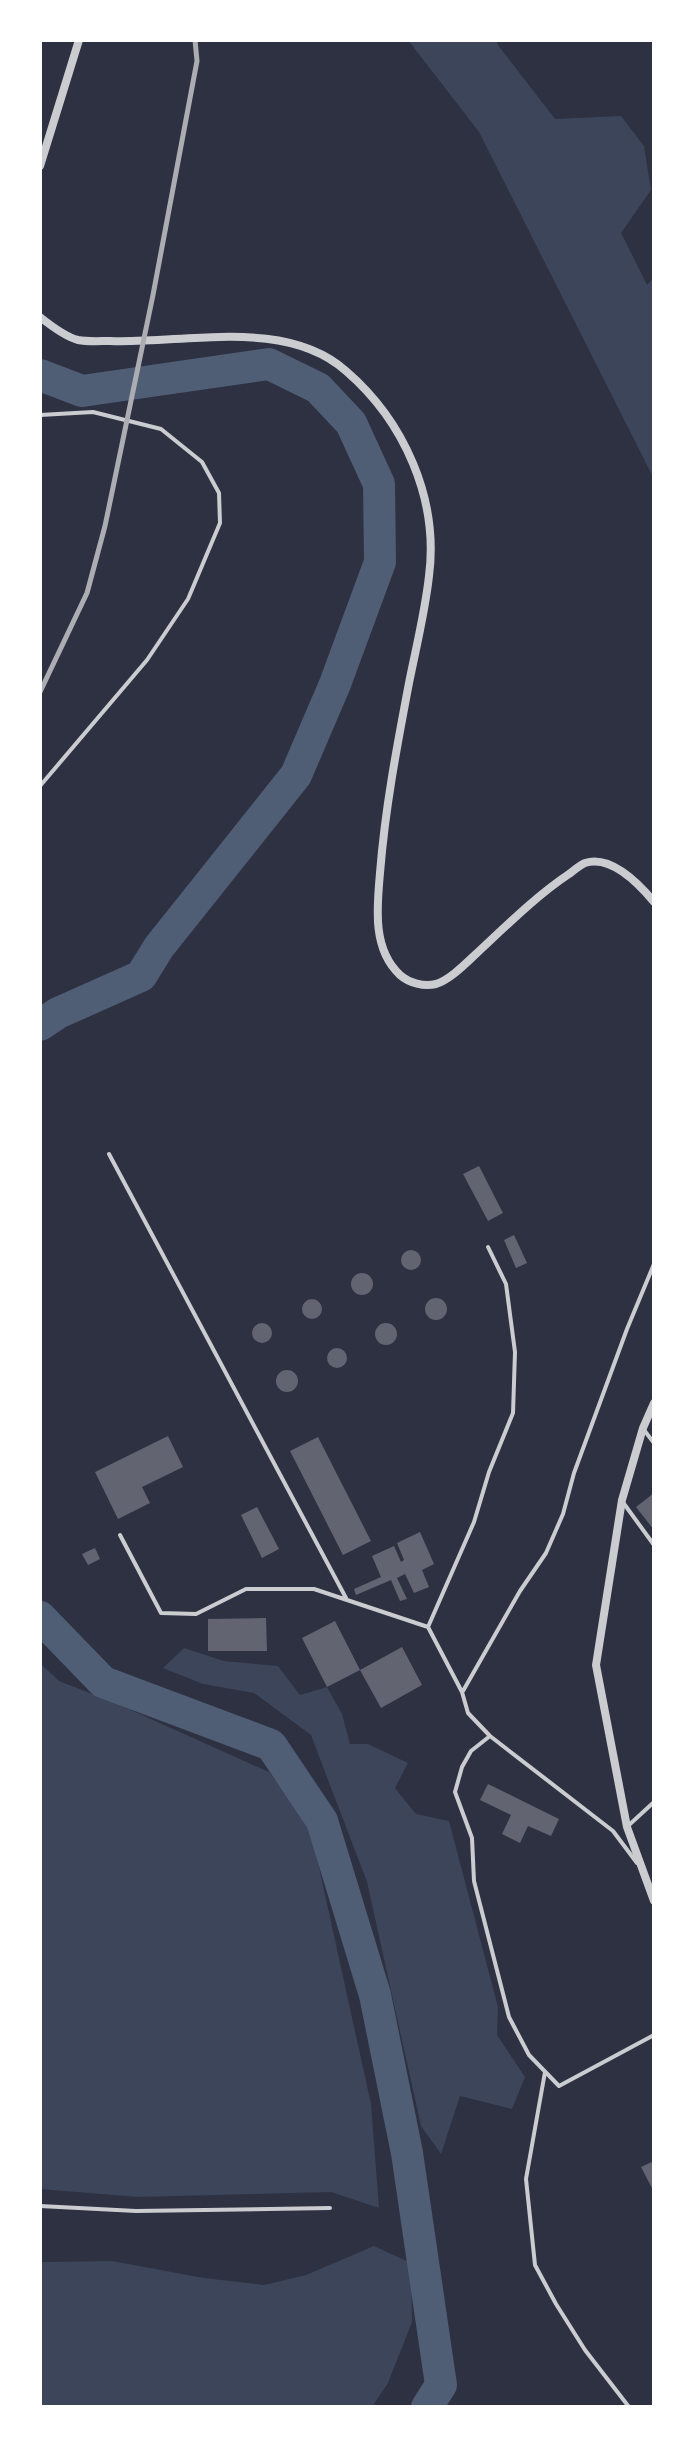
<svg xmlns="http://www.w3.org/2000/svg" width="694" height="2447" font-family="'IBM Plex Sans',sans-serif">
<rect width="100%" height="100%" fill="#2d3142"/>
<path fill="#3c4559" d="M408 40H496L498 45 555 119 621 116 644 146 651 190 621 233 647 285 654 277V479L479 132Z
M184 1648 224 1661 278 1666 300 1695 327 1687 342 1714 350 1744H368L408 1763 395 1788 416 1814 449 1821 498 2007 497 2035 525 2077 512 2109 460 2096 441 2154 421 2126 367 1882 311 1735 254 1693 203 1684 163 1668Z
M40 1663 59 1681 113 1702 269 1772 310 1826 371 2104 379 2208 331 2192 138 2197 40 2189Z
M374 2246 411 2263 412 2322 388 2383 372 2407H40V2262L112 2261 204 2278 264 2285 306 2275Z"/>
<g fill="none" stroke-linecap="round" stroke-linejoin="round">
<path stroke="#4f5d75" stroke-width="32" d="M40 375 82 391 269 364 318 388 351 423 379 484 380 562 335 684 296 775 159 947 141 976 58 1013 40 1025
M40 1617 103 1682 271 1745 322 1821 375 1995 407 2153 441 2385 427 2407"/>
</g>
<path fill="#626471" d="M479 1166 503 1213 488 1221 463 1174Z
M514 1235 527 1263 516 1268 504 1240Z
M401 1260a10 10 0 1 1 20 0a10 10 0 1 1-20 0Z
M351 1284a11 11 0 1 1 22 0a11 11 0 1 1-22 0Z
M425 1309a11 11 0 1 1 22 0a11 11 0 1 1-22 0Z
M302 1309a10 10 0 1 1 20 0a10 10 0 1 1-20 0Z
M252 1333a10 10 0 1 1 20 0a10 10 0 1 1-20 0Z
M375 1334a11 11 0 1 1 22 0a11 11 0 1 1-22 0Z
M327 1358a10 10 0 1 1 20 0a10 10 0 1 1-20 0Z
M276 1381a11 11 0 1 1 22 0a11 11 0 1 1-22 0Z
M168 1436 183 1467 142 1487 150 1503 118 1519 95 1472Z
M318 1437 371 1541 343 1555 290 1451Z
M654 1493V1530L636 1507Z
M257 1507 279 1549 262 1558 241 1515Z
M420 1532 434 1564 422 1570 429 1587 414 1593 405 1574 397 1578 407 1599 400 1601 391 1580 356 1595 354 1589 381 1577 372 1556 394 1546 401 1562 404 1560 397 1543Z
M95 1548 100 1559 88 1565 82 1554Z
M266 1618 267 1651H208V1619Z
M335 1621 360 1670 327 1687 302 1638Z
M402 1647 422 1685 381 1708 360 1670Z
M488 1784 559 1819 551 1836 528 1826 520 1843 502 1834 511 1815 480 1800Z
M654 2161V2192L641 2167Z"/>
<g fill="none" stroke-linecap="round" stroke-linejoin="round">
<path stroke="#caccd0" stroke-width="4" d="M40 415 93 412 161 429 202 462 219 493 220 523 188 599 147 660 40 786
M109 1154 346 1598
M644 1430 654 1443
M622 1501 654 1545
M120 1535 161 1613 196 1614 246 1589H314L428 1627 462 1692 468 1713 490 1736 613 1831 637 1863
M428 1627 474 1522 489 1472 513 1413 515 1352 506 1284 488 1247
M463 1691 520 1591 546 1553 563 1514 574 1473 627 1329 654 1264
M490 1736 471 1751 462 1767 455 1792 472 1838 474 1881 509 2017 529 2055 559 2086 654 2035
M629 1825 654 1802
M545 2072 526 2179 535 2265 556 2304 585 2350 629 2407
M40 2206 136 2211 330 2208"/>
<path stroke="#caccd0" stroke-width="8" d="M40 166 79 40
M40 317C50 325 66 337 78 340 88 342 100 341 110 341 185 344 285 317 346 371 404 421 439 499 429 576 425 612 416 648 409 683 397 746 385 809 380 873 377 907 372 949 400 975 409 983 424 987 436 984 451 979 466 963 477 953 506 926 536 896 569 874 573 871 580 865 585 863 611 855 639 884 654 902
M654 1403 643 1428 622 1500 596 1665 627 1827 654 1901"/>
<path stroke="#abadb3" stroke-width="5" d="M40 692 87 593 105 526 153 295 197 61 195 40"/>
</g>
<rect width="694" height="2447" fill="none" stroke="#ffffff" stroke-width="84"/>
</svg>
